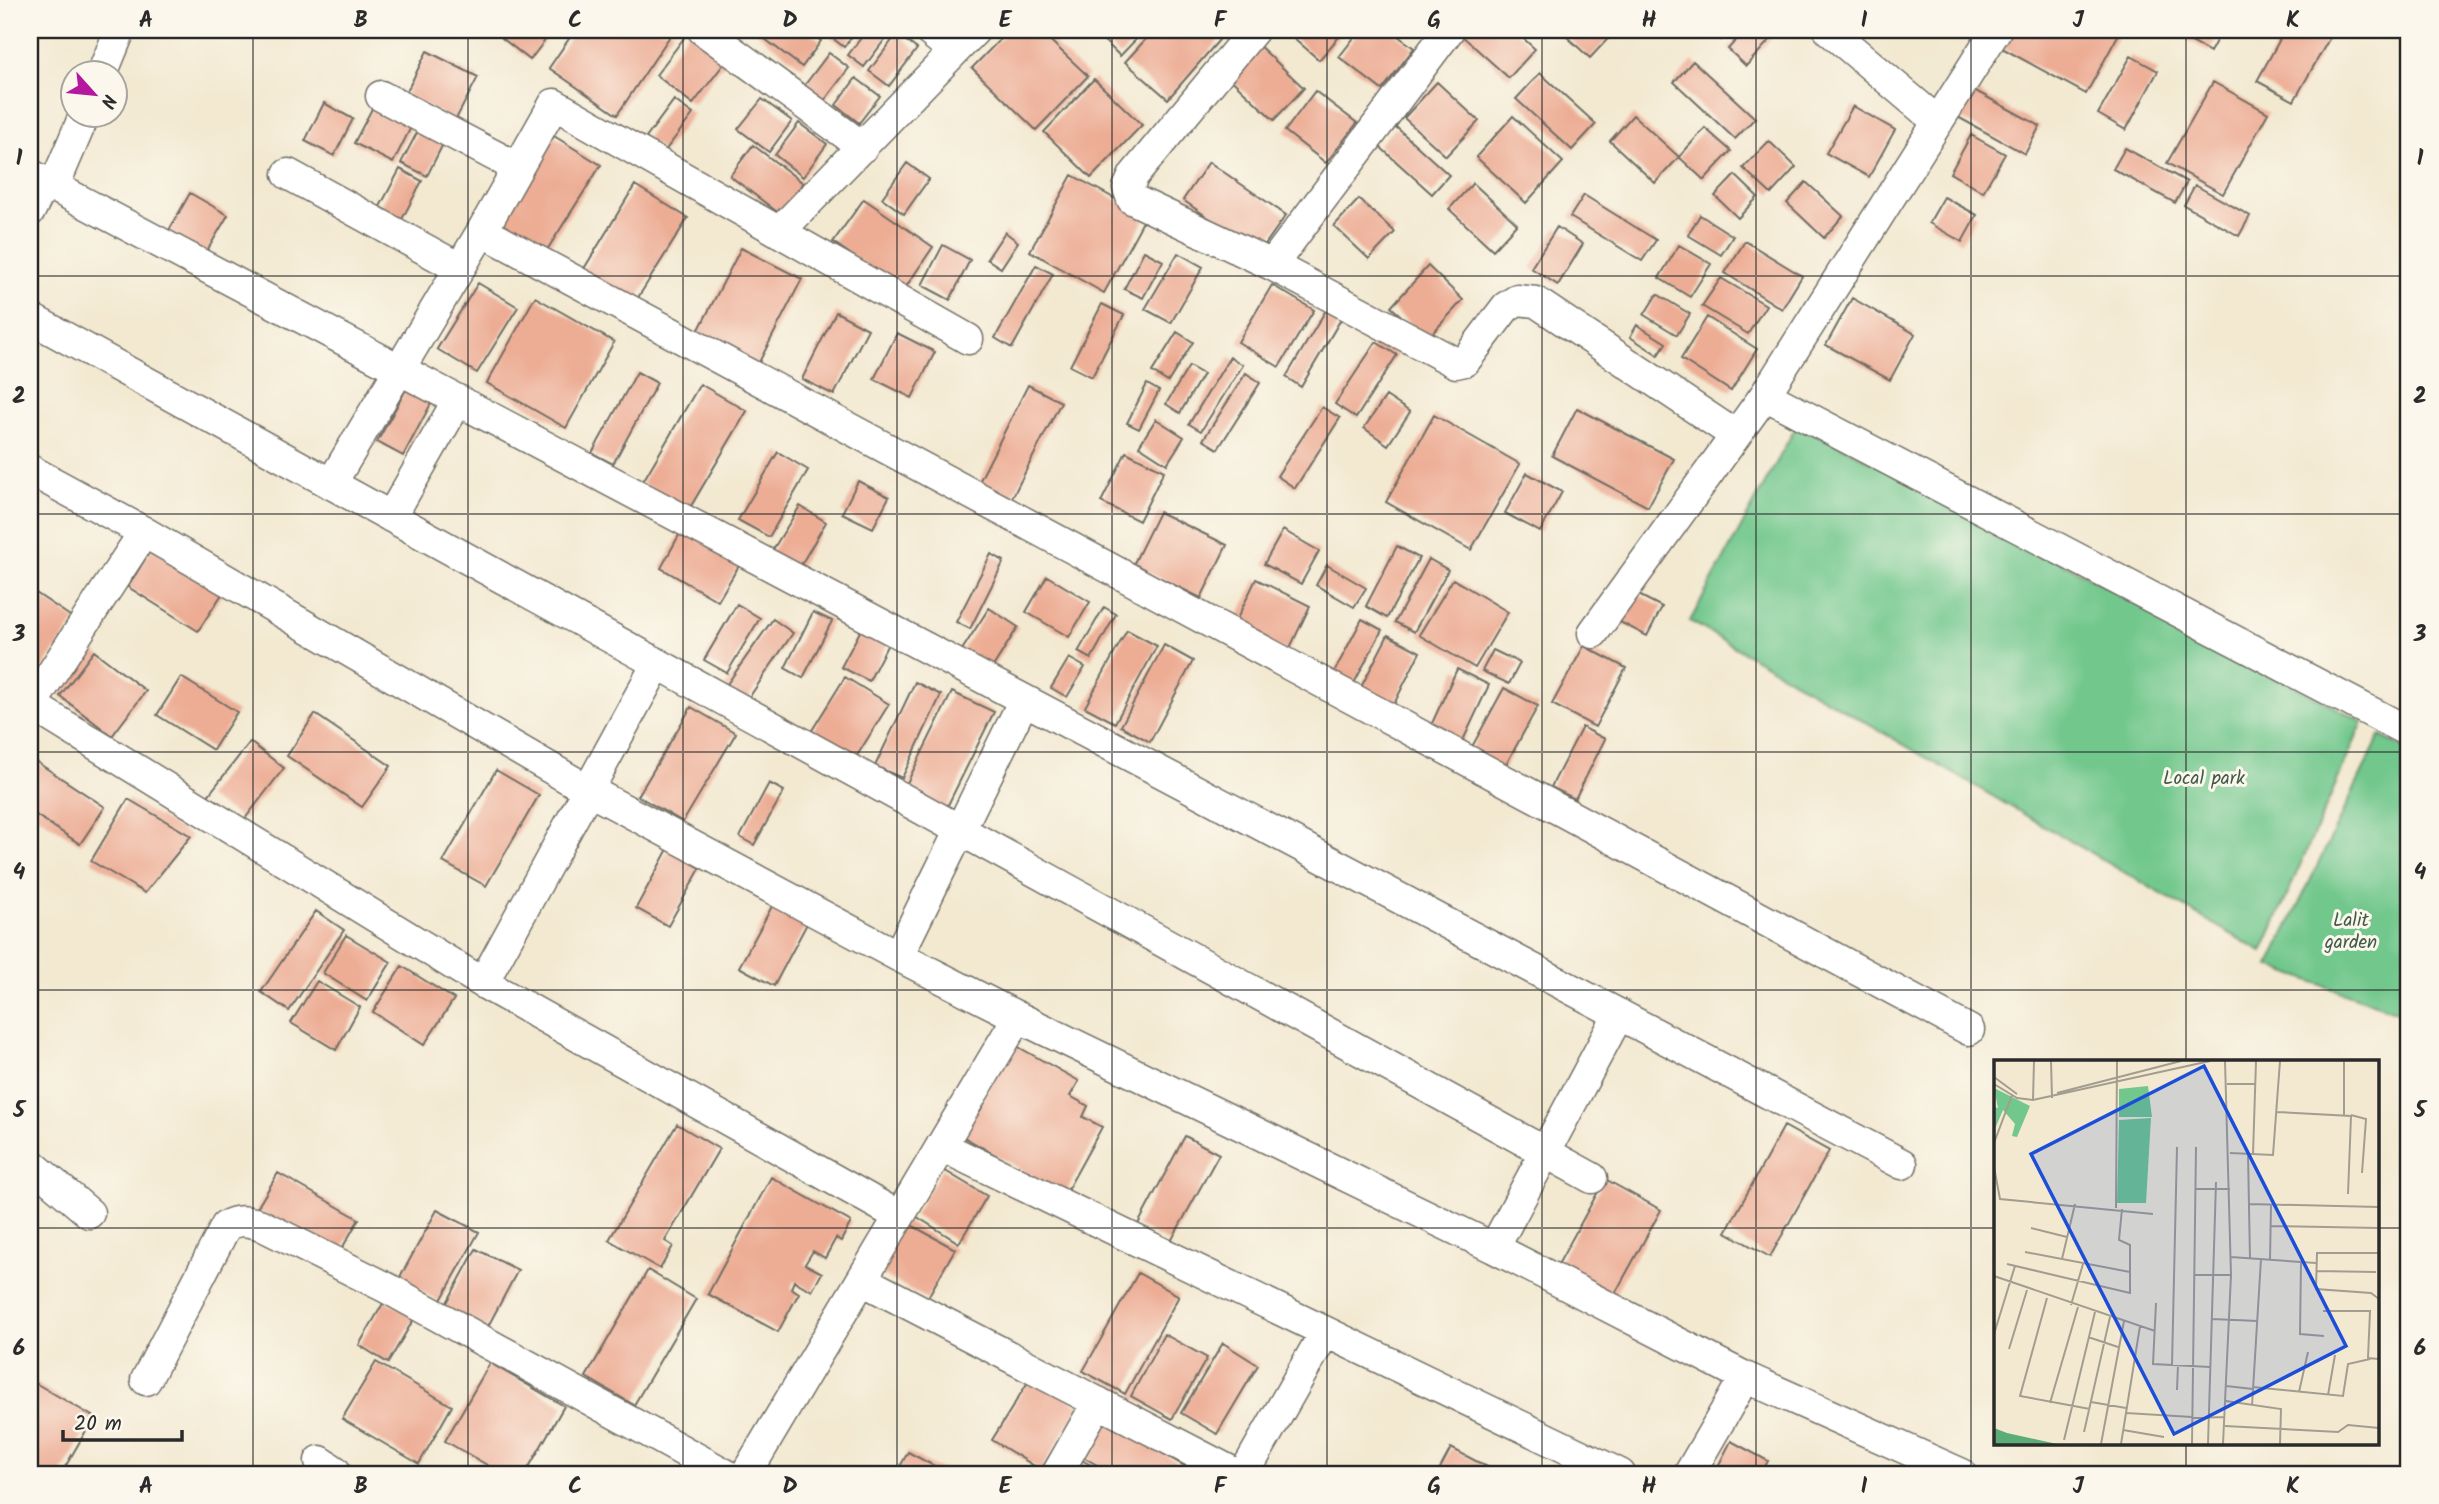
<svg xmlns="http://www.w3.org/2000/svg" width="2439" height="1504" font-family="Kalam,sans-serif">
<rect width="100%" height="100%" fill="#fbf7ec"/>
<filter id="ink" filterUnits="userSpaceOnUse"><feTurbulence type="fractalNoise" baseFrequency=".0143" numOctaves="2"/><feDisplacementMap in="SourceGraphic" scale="14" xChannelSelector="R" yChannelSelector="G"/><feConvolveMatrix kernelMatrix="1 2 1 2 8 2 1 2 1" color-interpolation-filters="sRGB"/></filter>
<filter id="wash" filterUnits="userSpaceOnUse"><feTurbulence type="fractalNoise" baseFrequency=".00686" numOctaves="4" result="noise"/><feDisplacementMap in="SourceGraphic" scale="28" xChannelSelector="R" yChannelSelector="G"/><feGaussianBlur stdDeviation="1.57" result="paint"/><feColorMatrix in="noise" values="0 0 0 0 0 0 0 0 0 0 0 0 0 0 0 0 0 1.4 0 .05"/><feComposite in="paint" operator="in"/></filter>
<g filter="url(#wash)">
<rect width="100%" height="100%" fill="#f3e9d1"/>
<path fill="#71c78c" stroke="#4e795c" stroke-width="2" d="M1798 423 2363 722 2262 952 1690 621Z
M2380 736 2409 750V1016L2269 966Z"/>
<g id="blocks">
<path fill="#edad95" d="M509 30H542L549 35 530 60 502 38Z
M575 30H674L617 115 549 68Z
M690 30 729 57 693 104 656 75Z
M753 30H807L821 41 802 67Z
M831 30H857L844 47 827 34Z
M867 30H892L864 67 848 55Z
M1009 30H1039L1088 76 1036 130 972 68Z
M1098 30H1145L1120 56 1095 32Z
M1154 30H1207L1219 40 1168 99 1125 62Z
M1285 30H1345L1319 60Z
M1360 30H1390L1414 48 1382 90 1339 57Z
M1466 30H1514L1535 49 1509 78 1461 35Z
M1573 30H1616L1590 58 1567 37Z
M1709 30H1731L1721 40Z
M1745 30H1779L1746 66 1728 49Z
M2012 30H2121L2086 94 2002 48Z
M2186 30H2222L2210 52 2182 37Z
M2285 30H2334L2294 101 2257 81Z
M897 34 917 49 889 86 869 71Z
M1252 39 1304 88 1274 120 1222 71Z
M427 51 478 77 455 121 405 95Z
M829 53 849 68 821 105 801 90Z
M2131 56 2158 71 2126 130 2098 114Z
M1693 61 1755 118 1735 139 1674 82Z
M1540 73 1596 124 1572 150 1516 99Z
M856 78 880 96 859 123 836 105Z
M1094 79 1142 125 1091 178 1044 132Z
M1437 82 1479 121 1446 156 1404 118Z
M2213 82 2268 113 2223 194 2167 163Z
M1972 89 2040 126 2025 154 1956 116Z
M1315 91 1357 123 1326 163 1285 131Z
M762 99 792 121 769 152 738 129Z
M674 100 693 114 664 152 646 138Z
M376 101 414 121 393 163 354 143Z
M324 103 353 119 334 156 305 141Z
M1853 106 1895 130 1869 177 1826 153Z
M1633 115 1679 157 1655 183 1610 141Z
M1513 116 1563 162 1526 203 1476 157Z
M422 123 447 136 427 176 401 163Z
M799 123 827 144 803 177 775 155Z
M1396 127 1449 175 1432 194 1378 145Z
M1705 128 1731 151 1704 180 1679 157Z
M1971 135 2005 154 1983 192 1950 173Z
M554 136 601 165 545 253 500 224Z
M1769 141 1796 167 1771 194 1743 168Z
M753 145 803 183 780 214 730 176Z
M2125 148 2187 182 2175 203 2113 169Z
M1209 162 1286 215 1259 253 1183 200Z
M907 163 929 179 904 214 882 198Z
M400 169 422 181 399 225 376 214Z
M1072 175 1146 216 1104 293 1030 251Z
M1735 175 1758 197 1738 218 1715 196Z
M1806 182 1843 216 1824 238 1787 203Z
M1473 183 1517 224 1493 250 1449 209Z
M635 185 688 218 634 304 582 272Z
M2195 185 2250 216 2239 236 2184 205Z
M190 193 228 215 204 256 167 234Z
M1584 195 1656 240 1642 261 1570 217Z
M1944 197 1977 215 1962 242 1929 223Z
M864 199 933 247 903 291 833 242Z
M1359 199 1395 232 1369 259 1334 226Z
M1700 215 1733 236 1721 255 1688 235Z
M1557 227 1583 244 1558 285 1531 268Z
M1005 232 1018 242 1001 268 987 259Z
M1745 241 1802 276 1782 309 1725 273Z
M943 245 970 260 950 300 922 285Z
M1679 245 1711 264 1690 297 1659 278Z
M741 248 802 279 755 370 694 339Z
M1144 251 1163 261 1143 298 1124 289Z
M1178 253 1203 267 1171 323 1145 309Z
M1036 265 1053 274 1012 348 995 338Z
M1428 266 1463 300 1427 339 1391 307Z
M1721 278 1766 305 1748 334 1702 306Z
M478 283 518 307 477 373 437 349Z
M1272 285 1314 310 1279 367 1238 342Z
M1657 294 1690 314 1677 335 1644 315Z
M535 297 614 342 566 428 487 383Z
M1852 298 1915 334 1890 380 1826 345Z
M1102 304 1124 315 1092 377 1070 366Z
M1326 310 1341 319 1301 387 1286 377Z
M836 312 868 329 834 395 802 379Z
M1707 317 1757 349 1731 391 1681 359Z
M1637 325 1666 343 1658 355 1630 337Z
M1177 332 1193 342 1168 382 1152 372Z
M897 333 935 352 912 398 874 379Z
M1376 342 1397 355 1356 418 1335 404Z
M1230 357 1243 365 1201 431 1189 424Z
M1189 366 1203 374 1180 413 1166 404Z
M637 372 657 383 613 464 592 453Z
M1246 373 1260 383 1218 449 1203 440Z
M700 384 747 411 688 511 642 483Z
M1147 384 1159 391 1139 429 1127 423Z
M1028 385 1061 402 1011 500 978 484Z
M408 386 433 400 403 456 377 442Z
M1386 396 1410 412 1388 445 1364 428Z
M1322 407 1340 418 1295 488 1277 476Z
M1577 408 1674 459 1648 507 1552 456Z
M1434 415 1520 464 1471 550 1386 502Z
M1156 419 1184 437 1167 464 1139 446Z
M778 452 808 470 769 537 738 520Z
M1126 452 1164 471 1139 521 1101 502Z
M1527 473 1562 492 1540 532 1505 513Z
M858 481 889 497 873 528 842 513Z
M800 506 826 522 795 575 767 559Z
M1159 512 1227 545 1201 598 1133 565Z
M683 528 741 562 718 601 661 568Z
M1283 530 1319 551 1301 584 1264 564Z
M153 546 224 591 198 631 128 587Z
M1397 546 1419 558 1387 618 1366 606Z
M991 554 1004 561 970 629 956 622Z
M1429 559 1448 570 1414 632 1395 622Z
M1327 565 1366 588 1354 607 1316 585Z
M1047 576 1090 602 1069 637 1026 612Z
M1256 579 1310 606 1288 652 1234 625Z
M1453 579 1508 612 1475 668 1419 635Z
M30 589 76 620 42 670 30 662Z
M1629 590 1662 607 1647 636 1614 619Z
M737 604 760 618 727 673 704 660Z
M1104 607 1116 614 1091 659 1078 652Z
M989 608 1018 627 989 673 960 653Z
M813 612 832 621 803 678 785 668Z
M773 619 793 633 746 702 725 687Z
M1362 619 1382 630 1350 691 1330 680Z
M864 624 891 638 869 681 841 667Z
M1127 630 1157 646 1115 723 1085 707Z
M1388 635 1420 652 1394 704 1361 687Z
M1164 645 1193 661 1150 742 1121 726Z
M1584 646 1626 668 1595 727 1552 704Z
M1493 650 1520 663 1509 684 1482 671Z
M94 651 146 691 112 736 60 696Z
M1069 658 1085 667 1067 697 1051 688Z
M1457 669 1489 685 1459 749 1427 734Z
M181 677 237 712 213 750 157 715Z
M845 677 889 704 855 759 811 732Z
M915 682 941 695 902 778 875 766Z
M1504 688 1538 706 1502 772 1468 754Z
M952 692 994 712 943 815 901 795Z
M691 707 736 733 683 822 638 796Z
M315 714 391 766 362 807 287 756Z
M1582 727 1605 739 1575 799 1551 787Z
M250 742 284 768 244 820 207 797Z
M32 759 105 807 80 844 30 811V762Z
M496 770 539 795 486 886 443 862Z
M769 783 784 791 754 845 740 837Z
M128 799 191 836 145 893 91 861Z
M668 849 701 867 668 926 636 908Z
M776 899 810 918 774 986 739 967Z
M316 911 344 930 289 1011 261 992Z
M346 935 391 962 367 1001 323 973Z
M402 966 454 999 424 1045 373 1012Z
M317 981 360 1007 336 1050 291 1023Z
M1013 1044 1079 1081 1070 1096 1088 1106 1083 1117 1102 1127 1065 1194 962 1136Z
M677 1124 719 1149 665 1241 673 1246 660 1269 609 1240Z
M1784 1126 1829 1151 1770 1257 1726 1232Z
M1185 1136 1219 1154 1170 1243 1137 1226Z
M942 1169 987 1196 959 1243 914 1215Z
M278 1173 359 1219 337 1257 256 1210Z
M771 1177 851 1222 841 1241 836 1238 825 1258 813 1251 805 1264 822 1273 812 1291 794 1281 791 1288 799 1293 778 1332 708 1294Z
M1605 1179 1661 1210 1611 1301 1555 1270Z
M437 1210 479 1232 440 1302 399 1279Z
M904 1221 955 1249 927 1299 876 1271Z
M476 1249 518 1270 485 1332 443 1310Z
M648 1270 696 1299 634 1405 586 1377Z
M1138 1273 1179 1296 1125 1394 1083 1371Z
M385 1300 415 1317 388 1363 359 1345Z
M1164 1334 1207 1358 1172 1419 1131 1396Z
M1223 1343 1258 1365 1217 1434 1181 1413Z
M376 1362 452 1406 419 1464 342 1419Z
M490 1363 564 1406 525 1474H503L445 1441Z
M1031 1377 1080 1406 1041 1470 992 1440Z
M30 1380 94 1417 61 1474H49L30 1463Z
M1105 1420 1198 1474H1113L1083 1457Z
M1731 1441 1768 1461 1761 1474H1714Z
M1451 1448 1493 1470 1491 1474H1437Z
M908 1452 949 1474H896Z
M1080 1459 1107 1474H1071Z"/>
</g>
</g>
<g filter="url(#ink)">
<use href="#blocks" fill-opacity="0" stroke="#716e65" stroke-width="2"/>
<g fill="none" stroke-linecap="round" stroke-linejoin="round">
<g stroke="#716e65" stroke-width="33">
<path id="minor" d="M703 30 863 147
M928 30 954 51
M1254 30 1134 175 1128 188 1132 199 1272 265 1456 363 1465 361 1506 307 1517 300 1536 302 1735 435
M1829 30 1938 122
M102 74 120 30
M381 96 518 168
M30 174 1902 1164
M288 174 459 268
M54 186 84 116
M30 211 45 181
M482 231 1969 1030
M779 232 975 30
M1272 265 1449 30
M30 318 1592 1178
M1765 395 2409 732
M30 470 144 532 588 790 898 956 1018 1017 1494 1248 1745 1377 1962 1474
M331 484 482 231 554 104 968 339
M391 517 458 400
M1593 633 1765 395 1996 30
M30 704 483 983 899 1216
M31 705 144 532
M898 956 1024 700
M483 983 657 664
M941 1146 1620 1474
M30 1163 89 1213
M1494 1248 1619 1014
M862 1280 1236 1474
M146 1380 226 1226C238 1219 246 1221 259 1224L387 1288 725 1474
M320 1461 335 1471 336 1474
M746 1474 1018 1017
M1057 1474 1098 1402
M1244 1474 1325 1332
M1689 1474 1745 1377"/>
</g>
<use href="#minor" stroke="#fff" stroke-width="30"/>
</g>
</g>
<path fill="none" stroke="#2b2b2b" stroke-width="2" stroke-opacity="0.55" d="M253 30V1474M468 30V1474M683 30V1474M897 30V1474M1112 30V1474M1327 30V1474M1542 30V1474M1756 30V1474M1971 30V1474M2186 30V1061M30 276H2409M30 514H2409M30 752H2409M30 990H2409M30 1228H1996M2378 1228H2409M2186 1443V1474"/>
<g text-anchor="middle" stroke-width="6" stroke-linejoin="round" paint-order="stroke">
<g font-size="19" fill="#405a48" stroke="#fbf7ec">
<text x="2204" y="784">Local park</text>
<text x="2351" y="926">Lalit<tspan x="2351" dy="22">garden</tspan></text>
</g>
</g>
<g transform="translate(1994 1060)">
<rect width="385" height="385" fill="#f3e9d1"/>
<path d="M154 26 158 57H125V29ZM0 28 36 46 23 77 18 76 21 64 9 50 0 71V47L4 48ZM157 58 152 143H123L125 60Z" fill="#71c78c"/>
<path d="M0 368 13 373 63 384H0Z" fill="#5cac78"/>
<path fill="none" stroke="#a39d8f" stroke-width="2" d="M57 1 58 38M350 1V55M0 17 23 34M0 24 23 38 39 40 216 1M233 24H261M63 33 187 1M39 40 40 1M283 52 357 56 354 134M357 55 372 59 368 113M0 83 18 35M236 93 279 95 286 1M254 94 256 199M259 94 262 1M0 107 6 139 159 154M202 129H236M255 144 385 147M122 148 123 1M277 166 385 168M37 168 73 177M31 192 136 212M385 193H323L322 229 377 233 385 239M237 197 322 203M68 199 81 144M276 200 277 145M307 202 306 274 330 276M13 204 136 233V185L125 180 128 149M322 211 382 212M200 215H237M0 216 161 271M53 238 26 336 96 349M162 243 159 304 216 307M77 245 89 204M329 251H376L374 298 385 299M218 259 264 261M0 274 21 206M94 277 124 287M15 289 33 230M178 305 183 87M232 326 259 329M259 327 349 336 354 304 376 299M183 330 184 305M305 332 314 292M334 335 341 295M232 341 287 349 286 384M97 342 132 348M56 343 84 247M258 346 267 199M132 353 198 357M198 358 231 357M231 366 344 372 354 365 385 368M129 370 170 377M90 372 116 257M70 380 101 252M107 384 130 261M127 384 146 266M198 384 202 87M214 384 222 122M229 384 237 215 231 1"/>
<path fill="#1d4ed8" fill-opacity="0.15" stroke="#1d4ed8" stroke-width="3.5" d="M210 6 352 286 180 374 37 94Z"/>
<rect width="385" height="385" fill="none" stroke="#2b2b2b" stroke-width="3.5"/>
</g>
<rect width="2439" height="1504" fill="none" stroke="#fbf7ec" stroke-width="77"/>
<g transform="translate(94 94) rotate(117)"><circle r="33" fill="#fbf7ec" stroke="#a8a59f" stroke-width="2"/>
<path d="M0-5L12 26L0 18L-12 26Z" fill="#b5179e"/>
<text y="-10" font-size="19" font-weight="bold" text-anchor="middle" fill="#2b2b2b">N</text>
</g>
<path d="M63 1430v10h119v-10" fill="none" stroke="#2b2b2b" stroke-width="3.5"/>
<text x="74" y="1430" font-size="21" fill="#2b2b2b" stroke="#fbf7ec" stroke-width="5" paint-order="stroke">20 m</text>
<rect x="38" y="38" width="2362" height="1428" fill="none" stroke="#2b2b2b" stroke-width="2.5"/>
<g font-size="23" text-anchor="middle" font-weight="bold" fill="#2b2b2b">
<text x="146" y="27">A</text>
<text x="361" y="27">B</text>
<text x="575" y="27">C</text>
<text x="790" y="27">D</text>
<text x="1005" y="27">E</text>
<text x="1220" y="27">F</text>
<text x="1434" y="27">G</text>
<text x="1649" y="27">H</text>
<text x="1864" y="27">I</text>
<text x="2078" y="27">J</text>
<text x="2293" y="27">K</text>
<text x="19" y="165">1</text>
<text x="2420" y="165">1</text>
<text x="19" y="403">2</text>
<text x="2420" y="403">2</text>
<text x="19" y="641">3</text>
<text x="2420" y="641">3</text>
<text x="19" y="879">4</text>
<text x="2420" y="879">4</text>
<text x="19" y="1117">5</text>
<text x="2420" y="1117">5</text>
<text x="19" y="1355">6</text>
<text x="2420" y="1355">6</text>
<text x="146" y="1493">A</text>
<text x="361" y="1493">B</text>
<text x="575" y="1493">C</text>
<text x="790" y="1493">D</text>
<text x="1005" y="1493">E</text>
<text x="1220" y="1493">F</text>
<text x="1434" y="1493">G</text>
<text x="1649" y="1493">H</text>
<text x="1864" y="1493">I</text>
<text x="2078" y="1493">J</text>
<text x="2293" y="1493">K</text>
</g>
</svg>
